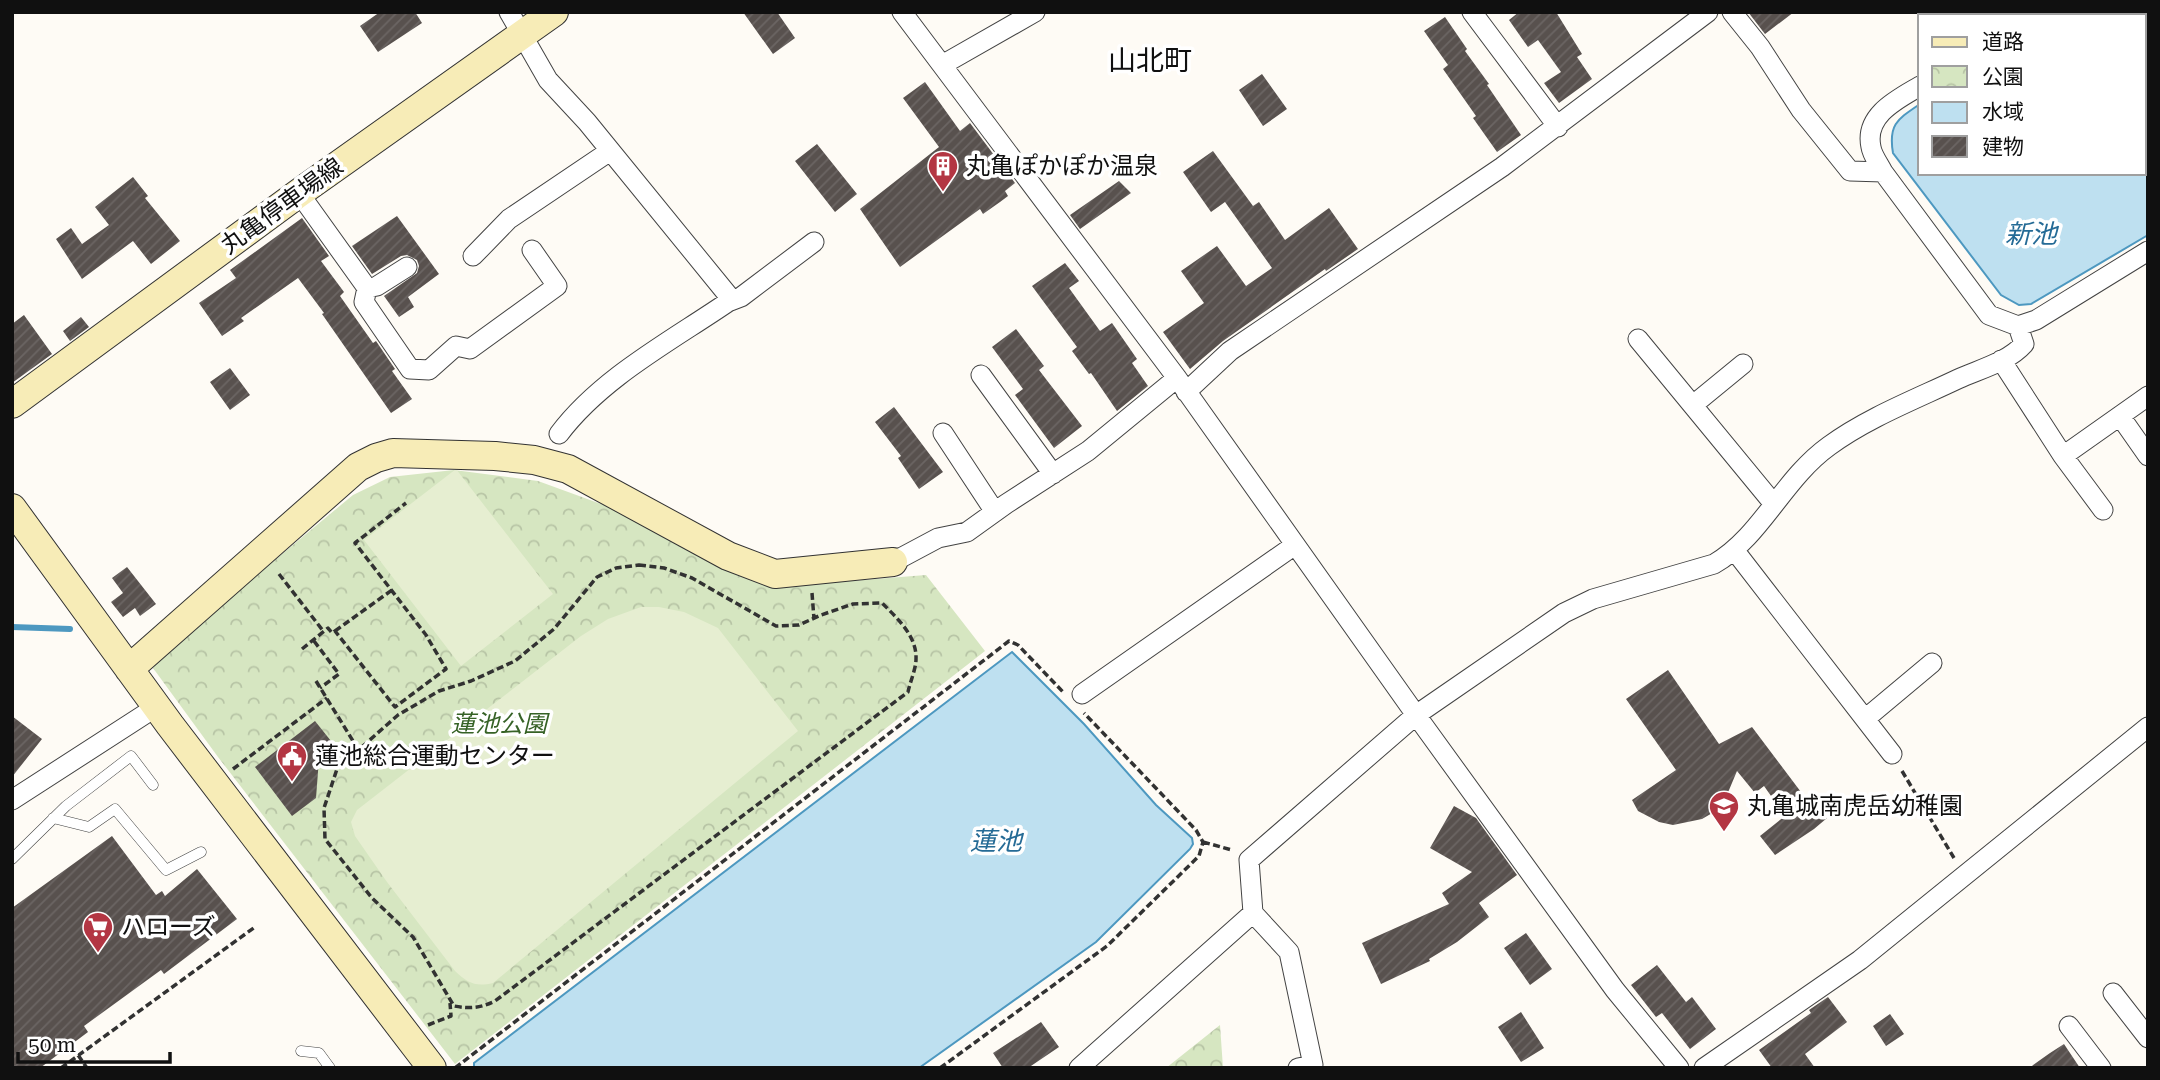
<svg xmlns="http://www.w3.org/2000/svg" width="2160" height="1080" font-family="'Roboto Serif','Noto Sans JP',serif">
<defs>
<pattern id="park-crowns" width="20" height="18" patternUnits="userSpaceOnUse" patternTransform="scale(1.75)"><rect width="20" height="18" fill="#d6e6c1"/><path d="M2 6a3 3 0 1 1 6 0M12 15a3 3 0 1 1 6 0" fill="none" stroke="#b7c4a5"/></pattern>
<pattern id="building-hatch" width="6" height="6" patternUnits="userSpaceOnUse" patternTransform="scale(1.75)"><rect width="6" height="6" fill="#58514e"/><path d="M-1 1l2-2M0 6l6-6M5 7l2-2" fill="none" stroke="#6b6563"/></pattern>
</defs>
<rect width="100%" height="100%" fill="#fefbf5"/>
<path fill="url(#park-crowns)" d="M454 470 538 481 612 508 787 586 926 575 985 651 455 1064 218 757 153 668 171 646 353 495 390 477Z
M1220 1025 1223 1068H1166Z"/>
<path fill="#e6eed1" d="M456 469 553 594 461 666 364 540Z
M641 607H659L684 612 718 628 798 731 493 983C475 987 468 983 455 971L387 882 355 836 351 822 357 810 581 636 608 619Z"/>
<path fill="#bee0f0" stroke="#4d98c0" stroke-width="2" d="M2063 12H2148V235L2031 304 2019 305 2001 295 1893 153C1888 124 1898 119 1920 104V173H2144V16H2057Z
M1012 652 1084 724 1156 805 1192 838 1193 844 1190 849 1096 942 919 1068H474V1063Z"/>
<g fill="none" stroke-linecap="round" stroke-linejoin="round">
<path stroke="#4d98c0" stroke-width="6" d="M12 627 70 629"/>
</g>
<path fill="url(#building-hatch)" d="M380 12H415L422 23 378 52 360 26Z
M743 12H777L795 38 773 54Z
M1519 12H1556L1582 54 1577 57 1592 79 1559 103 1544 83 1561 72 1538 40 1528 47 1509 20Z
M1748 12H1794L1765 34Z
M1445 17 1467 49 1465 51 1489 84 1487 85 1521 135 1497 152 1473 118 1476 116 1443 69 1448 65 1424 31Z
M1262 74 1287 109 1263 126 1239 90Z
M925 82 960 131 970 123 1015 183 1005 191 1008 196 1000 202 983 214 980 209 900 267 860 209 939 147 903 98Z
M817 144 857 194 835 212 795 161Z
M1213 151 1253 206 1259 202 1285 240 1329 208 1358 249 1326 271 1325 269 1223 341 1190 369 1163 332 1204 303 1181 271 1217 246 1246 286 1272 268 1225 202 1211 212 1183 172Z
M133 177 148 196 145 198 180 241 151 264 133 241 82 279 56 239 71 228 82 244 109 225 95 207Z
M1119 181 1131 193 1080 229 1070 215Z
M397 216 439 274 408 297 414 307 399 317 384 296 417 273 419 266 417 260 407 255 401 256 372 274 352 246Z
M302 218 329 256 321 261 344 292 340 296 373 343 376 341 395 369 392 371 412 399 391 413 322 314 324 313 298 278 241 318 244 321 222 336 199 303 236 278 230 270Z
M1065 263 1079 281 1069 288 1100 331 1112 323 1137 359 1132 363 1148 386 1117 411 1091 373 1089 374 1072 351 1077 347 1032 286Z
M24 315 52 354 12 383V324Z
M81 317 89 327 70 341 63 331Z
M1016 329 1044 366 1039 370 1082 426 1054 448 1015 395 1023 389 992 347Z
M230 368 250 395 230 410 210 382Z
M894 407 943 472 919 489 898 458 901 456 875 422Z
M127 567 156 604 140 616 135 608 123 617 111 602 123 593 112 578Z
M1668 670 1719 744 1752 727 1810 804 1821 796 1833 813 1814 829 1775 855 1760 836 1785 816 1764 786 1755 793 1737 771 1724 802 1714 812 1702 819 1673 825 1659 822 1638 811 1632 800 1676 770 1626 699Z
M12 716 42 739 12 777Z
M315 721 335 746 319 759 316 798 292 816 255 767Z
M1454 806 1476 818 1517 875 1479 903 1489 917 1457 942 1429 959 1430 961 1381 984 1362 943 1449 904 1442 893 1472 872 1430 848Z
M112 836 156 895 162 891 165 896 197 869 237 919 164 974 161 970 84 1026 88 1032 40 1068H12V908Z
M1526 933 1552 969 1530 985 1504 948Z
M1657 965 1686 1002 1692 997 1716 1029 1690 1049 1662 1013 1656 1017 1631 985Z
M1828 997 1847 1022 1805 1054 1815 1068H1772L1759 1050 1811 1013 1809 1010Z
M1521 1012 1544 1048 1521 1062 1498 1027Z
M1890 1014 1904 1034 1886 1046 1873 1026Z
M1041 1022 1059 1047 1028 1068H1003L993 1053Z
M2064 1044 2080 1068H2029L2050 1053Z"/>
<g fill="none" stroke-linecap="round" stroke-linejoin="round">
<g stroke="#434343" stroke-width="11">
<path id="lane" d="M53 818 89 827 115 809 166 870 201 852
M12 859 66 806 131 756 153 785
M301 1051 319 1053 330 1068"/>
</g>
<g stroke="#434343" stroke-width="21">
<path id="street" d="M509 12 548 80 587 122 732 300
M902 12 1177 378 1416 715 1615 990 1679 1068
M1472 12 1558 127
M1732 12 1760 47 1801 110 1850 171 1883 172
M2032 16 2038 12
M942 65 1035 12
M1920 86C1898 99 1864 115 1871 147 1872 155 1879 164 1883 172L1989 315 2018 326 2036 320 2148 251
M299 193 367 288 364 302 410 369 429 370 456 346 470 349 557 286 532 250
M473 256 509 219 610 151
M367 288 377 286 407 267
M1638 339 1773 503
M2001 360 2063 456 2148 396
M981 375 1053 474
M1186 392 1230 351 1502 167 1708 12
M1693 405 1743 364
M2120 416 2148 456
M943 433 995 512
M559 434C601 378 671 341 728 302L741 297 814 242
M2063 456 2103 510
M1735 551 1892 754
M893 562 938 538 967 532 1006 504 1088 451 1177 378
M1082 694 1295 545
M1865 719 1932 663
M12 800 156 707
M2113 993 2148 1038
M2069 1026 2101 1068
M1079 1068 1253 913
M1298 1068 1313 1065 1289 952 1253 913 1249 860 1416 715 1564 613 1593 599 1714 564C1761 537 1783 479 1829 446 1867 418 1916 399 1958 379 1980 369 2008 362 2024 344L2018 326
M1704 1068 1860 960 2148 727"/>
</g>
<g stroke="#323232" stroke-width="30">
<path id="secondary" d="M12 404 299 193 554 12
M12 508 170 725 432 1068
M129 669 358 467 376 458 393 453 495 456 534 460 568 469 728 556 775 574 893 562"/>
</g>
<path stroke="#323232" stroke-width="3.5" stroke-dasharray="7 3.5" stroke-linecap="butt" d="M639 565 664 568 692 578 776 626 799 625 821 615 853 604 882 603C897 618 917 636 916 659 916 669 910 682 908 692L495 1001C481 1008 470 1009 454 1006L413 937 372 898 325 839 324 808 337 769 398 715 439 691 471 681 515 661 554 629 597 577 616 568Z
M279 574 324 632
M812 593 814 619
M335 631 392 590
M314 641 339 674 320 688
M302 649 328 628 332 633 335 631 395 707 446 669 426 635 355 543 406 503
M316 681 358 749
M233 769 327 698
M1902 771 1954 858
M1203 842 1232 850
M428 1025 451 1016 450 1003
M78 1055 87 1068
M61 1068 255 927
M455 1068 1009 641 1018 645 1064 693
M940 1068 1107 946 1199 856 1203 842 1196 830 1084 713"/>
<use href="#lane" stroke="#fff" stroke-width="10"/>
<use href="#street" stroke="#fff" stroke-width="19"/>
<use href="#secondary" stroke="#f7ecb7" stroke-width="28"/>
</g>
<defs>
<g id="building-pin" transform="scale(1.575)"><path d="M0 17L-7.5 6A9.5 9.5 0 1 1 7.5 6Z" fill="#b33643" stroke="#fff"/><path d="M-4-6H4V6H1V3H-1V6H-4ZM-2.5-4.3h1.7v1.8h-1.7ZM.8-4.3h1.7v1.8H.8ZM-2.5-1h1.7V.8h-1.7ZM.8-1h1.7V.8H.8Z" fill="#fff"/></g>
<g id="civic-pin" transform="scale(1.575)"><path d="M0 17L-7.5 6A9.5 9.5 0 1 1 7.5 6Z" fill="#b33643" stroke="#fff"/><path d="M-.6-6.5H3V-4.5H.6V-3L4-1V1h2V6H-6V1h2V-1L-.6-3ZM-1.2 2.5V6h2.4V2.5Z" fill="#fff"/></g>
<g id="school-pin" transform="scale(1.575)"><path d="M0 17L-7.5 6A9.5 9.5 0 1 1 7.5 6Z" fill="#b33643" stroke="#fff"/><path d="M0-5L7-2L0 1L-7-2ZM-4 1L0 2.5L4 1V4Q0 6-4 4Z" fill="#fff"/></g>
<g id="supermarket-pin" transform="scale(1.575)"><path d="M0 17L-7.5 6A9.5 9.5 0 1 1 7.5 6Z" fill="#b33643" stroke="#fff"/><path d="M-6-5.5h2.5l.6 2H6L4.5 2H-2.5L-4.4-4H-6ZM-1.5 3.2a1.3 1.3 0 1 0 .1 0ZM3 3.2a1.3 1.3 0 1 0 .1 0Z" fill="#fff"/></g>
</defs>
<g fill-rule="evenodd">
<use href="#building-pin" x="943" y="166"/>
<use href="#civic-pin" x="292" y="756"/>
<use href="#school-pin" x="1724" y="806"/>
<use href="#supermarket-pin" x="98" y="927"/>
</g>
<g text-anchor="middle" stroke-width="7" stroke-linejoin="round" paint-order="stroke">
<g font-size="24" fill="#101010" stroke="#fff" text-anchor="start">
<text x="966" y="174">丸亀ぽかぽか温泉</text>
<text x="315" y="764">蓮池総合運動センター</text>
<text x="1747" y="814">丸亀城南虎岳幼稚園</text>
<text x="121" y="935">ハローズ</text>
</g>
<g font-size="24" fill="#101010" stroke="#fff">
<text transform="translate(282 206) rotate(-36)" y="8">丸亀停車場線</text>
</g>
<g font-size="24" font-style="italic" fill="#366226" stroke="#fff">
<text x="499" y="732">蓮池公園</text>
</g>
<g font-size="26" font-style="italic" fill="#256b96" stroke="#fff">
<text x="2031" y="243">新池</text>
<text x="996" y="850">蓮池</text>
</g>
<g font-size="28" fill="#101010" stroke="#fff">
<text x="1150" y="70">山北町</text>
</g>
</g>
<rect width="2160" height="1080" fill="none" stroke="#101010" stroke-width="28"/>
<rect x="1918" y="14" width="228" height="161" fill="#ffffff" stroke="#9f9f9f" stroke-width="2"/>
<rect x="1932" y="37" width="35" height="10" fill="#f7ecb7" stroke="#9f9f9f" stroke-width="2"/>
<text x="1982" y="49" font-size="21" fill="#101010">道路</text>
<rect x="1932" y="66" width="35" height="21" fill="url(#park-crowns)" stroke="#9f9f9f" stroke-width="2"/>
<text x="1982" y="84" font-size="21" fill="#101010">公園</text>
<rect x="1932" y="102" width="35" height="21" fill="#bee0f0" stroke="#9f9f9f" stroke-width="2"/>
<text x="1982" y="119" font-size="21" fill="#101010">水域</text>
<rect x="1932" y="136" width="35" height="21" fill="url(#building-hatch)" stroke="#9f9f9f" stroke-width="2"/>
<text x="1982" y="154" font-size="21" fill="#101010">建物</text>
<path d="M18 1052v10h152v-10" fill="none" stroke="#101010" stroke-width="3.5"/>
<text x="28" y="1052" font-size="21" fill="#101010" stroke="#ffffff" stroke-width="5" paint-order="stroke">50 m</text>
</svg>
